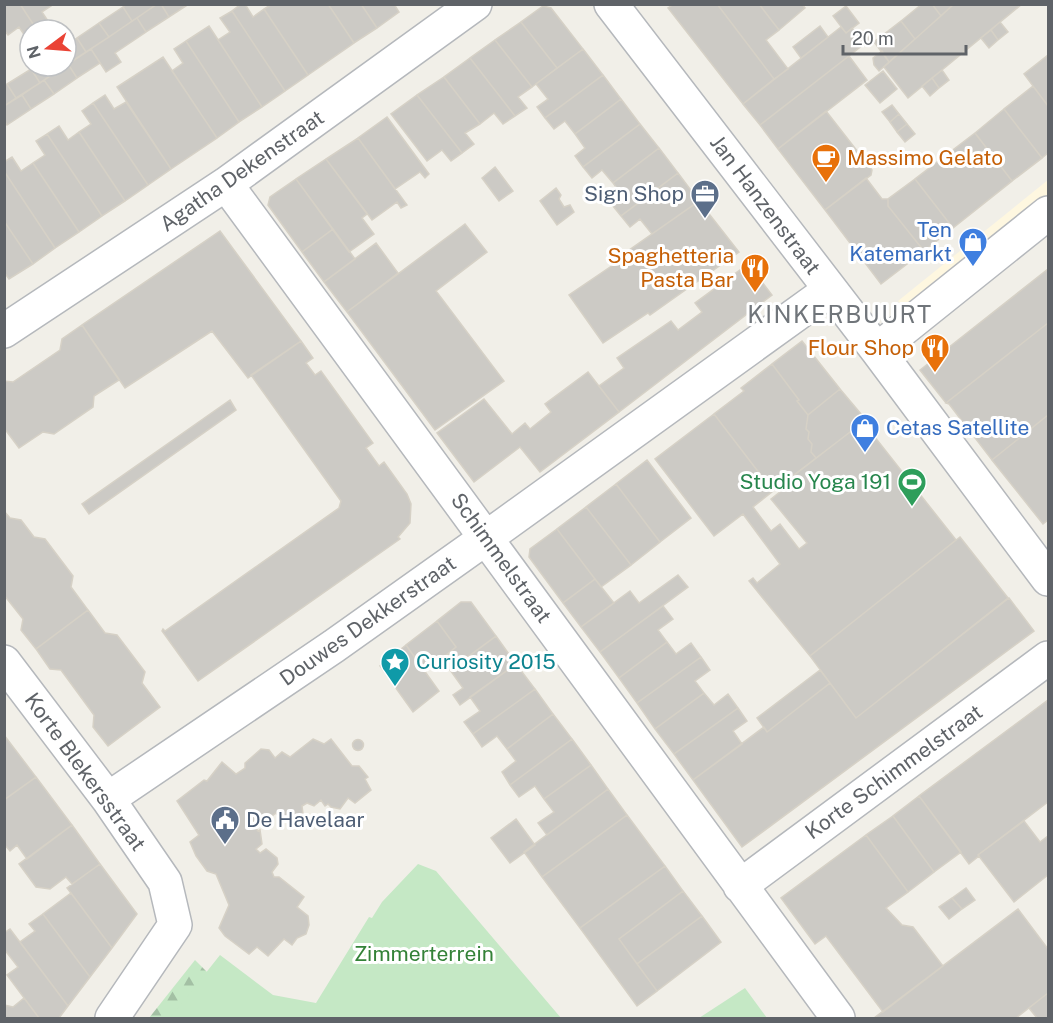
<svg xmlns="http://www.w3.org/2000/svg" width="1053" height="1023" font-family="'Public Sans',sans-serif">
<defs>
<pattern id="forest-firs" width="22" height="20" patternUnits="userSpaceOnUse" patternTransform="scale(1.5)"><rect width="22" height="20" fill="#c5e8c5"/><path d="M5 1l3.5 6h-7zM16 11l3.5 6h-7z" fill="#a3c0a4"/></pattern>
</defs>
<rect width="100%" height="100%" fill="#f1efe8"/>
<path fill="#fef7e0" d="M1048 180V234L924 334 898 301Z"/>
<path fill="url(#forest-firs)" d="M195 960 215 980 185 1018H149Z"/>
<path fill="#c5e8c5" d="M418 864 436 871 561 1018H170L220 955 273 995 316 1003 369 917 372 918 382 902Z
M745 988 767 1018H699Z"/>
<path fill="#cccac5" stroke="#d6d1c6" stroke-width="1.5" d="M4 4H20L37 30H30V37L27 39 19 27 8 35 4 30Z
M20 4H54L42 12 50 24 41 30H37Z
M127 4H155L156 5 132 21 123 7Z
M161 4 169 17 146 32 137 18 157 4Z
M161 4H189L169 17Z
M241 4H245L253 17 264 9 308 75 285 91 232 11Z
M272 4H328L354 43 308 75 264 9Z
M328 4H361L377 28 354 43Z
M361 4H394L399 12 377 28Z
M674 4H717L774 79 743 104 668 8Z
M717 4H759L779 30 766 40 788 69 774 79Z
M759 4H802L805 8 779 30Z
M922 4H932L941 16 915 39 901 21Z
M932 4H954L941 16Z
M954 4H1022L908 98 884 67Z
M543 6 551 8 583 49 557 68 521 22Z
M846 6 859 23 846 33 833 16Z
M123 7 132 21 109 37 99 23Z
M232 11 285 91 262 107 218 40 230 32 220 18Z
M137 18 146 32 115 53 121 62 106 72 91 49Z
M901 21 915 39 889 62 874 42Z
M521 22 557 68 532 87 495 40Z
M1000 22 1008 32 998 40 991 30Z
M99 23 109 37 86 52 77 38Z
M209 26 262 107 239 122 186 41Z
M820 26 828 37 801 58 793 47Z
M841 27 846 33 852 28 863 42 870 36 872 38 760 125 743 104Z
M991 30 998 40 989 48 981 38Z
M77 38 86 52 66 65V45Z
M495 40 532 87 518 97 527 108 515 116 470 58Z
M186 41 239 122 217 138 172 71 183 63 174 49Z
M91 49 100 63 77 78 68 64Z
M583 49 603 75 545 118 537 107 548 99 536 84Z
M882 51 889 62 879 71 874 65 873 58Z
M1048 55V106L1024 74Z
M849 56 867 80 778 149 760 125Z
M163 57 217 138 171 169 117 87Z
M470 58 515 116 503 124 494 113 480 124 444 77Z
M68 64 77 78 54 94 44 80Z
M35 66H61L62 68 40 83 31 69Z
M31 69 40 83 16 98 7 84Z
M942 70 949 80 939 88 932 78Z
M883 71 897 89 880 103 865 85Z
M603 75 621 99 575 134 565 121 554 129 545 118Z
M444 77 480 124 465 133 474 144 462 153 417 95Z
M932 78 939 88 930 96 922 86Z
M44 80 54 94 31 109 22 95Z
M7 84 16 98 4 106V86Z
M1033 86 1048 106V153L1042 158 1004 109Z
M22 95 31 109 7 125 4 120V106Z
M105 95 114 109 126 102 171 169 148 185 93 103Z
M417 95 462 153 451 161 442 150 427 161 391 114Z
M621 99 640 124 583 167 575 156 585 148 575 134Z
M93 103 148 185 125 201 79 132 91 124 82 111Z
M892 105 899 114 890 122 882 112Z
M1004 109 1042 158 1012 181 975 133Z
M826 111 872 170 871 175 825 210 778 149Z
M899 114 907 124 897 132 890 122Z
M387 117 429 174 425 178 420 172 395 189 358 138Z
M640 124 659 148 613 183 602 170 592 178 583 167Z
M907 124 915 134 905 142 897 132Z
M59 126 68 140 79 132 125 201 102 216 47 134Z
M975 133 1012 181 953 228 915 179Z
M47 134 102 216 79 232 33 163 45 155 36 141Z
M358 138 407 205 401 208 397 202 372 220 326 159Z
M659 148 678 173 621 216 612 205 623 197 613 183Z
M12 157 21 171 33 163 79 232 55 248 4 171V162Z
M326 159 367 214 362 218 374 234 349 252 296 179Z
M495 167 513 191 499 201 482 178Z
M4 171 55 248 33 264 4 221Z
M678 173 699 201 652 234 640 219 630 227 621 216Z
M866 178 882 199H888V206L924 251 881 284 825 210Z
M296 179 333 229 302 252 268 205 270 197Z
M915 179 953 228 924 251 888 206V199Z
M556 188 561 195 559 199 564 207 570 205 574 212 557 225 540 201Z
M699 201 739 252 650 315 648 313 603 343 569 295 613 265 612 262Z
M4 221 33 264 9 279 4 272Z
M465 224 487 252 436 291 504 381 435 430 347 312Z
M333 229 355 259 324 282 302 252Z
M220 231 301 341 248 378 212 331 125 388 82 325Z
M376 243 398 273 347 312 324 282Z
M748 264 772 295 619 412 599 386 624 368 617 358 671 321 678 330 702 312 695 303Z
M1048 269V323L946 403 920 370Z
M1048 323V415L992 460 949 404 946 403Z
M82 325 119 380 94 396 93 407 54 434 43 432 19 448 4 428V381L13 382 60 350 62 339Z
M301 341 313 358 306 363 315 375 321 371 373 443 366 448 379 466 384 462 407 494 411 504 410 523 398 537 400 539 198 681 162 631 163 629 165 631 339 508 341 501 251 375Z
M802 341 840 389 808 415 797 401 799 400 772 364Z
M772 364 799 400 797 401 808 415 806 429 809 432 808 439 812 444 811 452 816 458 773 491 714 414 744 391 741 388Z
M588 372 619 412 540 472 520 447 474 482 437 433 484 399 512 434 525 423 530 429 551 412 545 404Z
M840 389 866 420 816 458 811 452 812 444 808 439 809 432 806 429 808 415Z
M230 400 236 410 89 514 82 504Z
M714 414 773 491 753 507 771 531 780 524 799 549 807 543 771 499 791 483 788 480 863 422 956 540 810 656 749 581 753 578 757 583 780 564 743 514 714 536 655 459Z
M1048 415V520L1043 524 992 460Z
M647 460 691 518 660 542 616 484Z
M616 484 660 542 631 565 586 507Z
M586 507 631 565 601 587 557 529Z
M4 511 10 518 21 520 34 537 45 539 73 576 71 587 88 610 36 649 21 630 23 619 4 595Z
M557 529 595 579 563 603 529 557 530 549Z
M960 537 1008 598 856 718 810 656Z
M678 575 688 587 600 652 581 627 630 591 639 603Z
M595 579 614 603 581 627 563 603Z
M1009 598 1034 631 742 847 693 780 764 727 767 732 830 683 856 718Z
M461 602H471L496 636 457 665 448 654 456 647 437 621Z
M663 606 673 619 658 630 667 642 619 678 600 652Z
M88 610 105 633 117 635 145 672 142 683 160 707 108 746 93 727 94 715 61 670 50 669 36 649Z
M437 621 456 647 425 672 406 645Z
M496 636 516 664 460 705 453 695 463 688 450 670Z
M667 642 676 654 691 643 701 657 637 703 619 678Z
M406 645 439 691 413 712 380 666Z
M701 657 710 670 695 681 704 693 655 729 637 703Z
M516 664 535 689 473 734 464 722 480 711 470 697Z
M820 670 830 683 767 732 757 718Z
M535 689 553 714 507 749 497 736 482 747 473 734Z
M704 693 714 705 728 694 738 708 674 754 655 729Z
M1048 700V802L978 855 979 856 969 864 919 796Z
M738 708 747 721 733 731 742 744 693 780 674 754Z
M553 714 572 739 510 785 502 772 516 761 507 749Z
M4 735 36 777 4 800Z
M313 739 324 744 331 739 352 766H359L368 777 365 779 371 790 355 803 348 798 340 809 331 807 328 804 325 806 321 800 314 806 307 803 302 806 303 814 294 821 280 818 276 813 267 820 259 817 252 823 258 831 260 830 262 844 256 849 260 853 266 849 277 858 278 864 272 872 274 877H279L304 897 297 907 308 916 309 925 306 934 297 938 292 945 284 939 268 956 257 947 249 954 225 936 219 928 229 905 216 874 207 871 196 856 190 842 199 835 177 801 204 780 207 781 222 762 236 774 245 768V763L261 749 269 750 275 758 282 752 290 757Z
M572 739 591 765 544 799 535 786 519 797 510 785Z
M352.5 745a5.5 5.5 0 1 1 11 0a5.5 5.5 0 1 1-11 0Z
M591 765 608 789 547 835 538 823 554 812 544 799Z
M36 777 72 825 27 859 17 845 10 851 4 844V800Z
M608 789 627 815 542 877 524 852Z
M919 796 961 852 934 872 893 816Z
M627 815 665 866 580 928 542 877Z
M893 816 934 872 908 892 866 835Z
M516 819 535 845 510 863 491 838Z
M1024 821 1040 842 1048 836V875L1014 902 978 855Z
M72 825 100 864 72 884 66 877 50 889 36 887 19 864Z
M866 835 908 892 886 908 902 925 913 927 943 966 883 1012 826 936 815 944 781 898Z
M100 864 137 914 112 948 67 888Z
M665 866 683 891 619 939 657 991 637 1006 580 928Z
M966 888 975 900 962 909 952 898Z
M683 891 702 916 637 964 619 939Z
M71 893 112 948 90 977 43 914Z
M952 898 962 909 949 919 939 907Z
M1018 909 1048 949V993L1016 1018H874Z
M43 914 90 977 68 1006 20 942 35 931 29 924Z
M702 916 721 942 657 991 637 964Z
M10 929 68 1006 59 1018H39L7 975 18 967 4 949V933Z
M1048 993V1018H1037L1029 1008Z
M24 998 39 1018H4V1005L13 1007Z"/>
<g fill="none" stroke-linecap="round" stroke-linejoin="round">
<g stroke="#b5b8bc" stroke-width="36">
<path id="minor" d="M611 4 877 350 1048 579
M226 184 838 1018
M4 331 226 184 475 4
M877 350 1048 213
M4 662 108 799 165 882 175 925 112 1018
M108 799 334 646 486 538 830 290
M740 886 1048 658"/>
</g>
<use href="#minor" stroke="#fff" stroke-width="33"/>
</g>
<defs>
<g id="cafe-pin" transform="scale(1.5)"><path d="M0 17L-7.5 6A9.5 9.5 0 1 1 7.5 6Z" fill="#e8710a" stroke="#fff"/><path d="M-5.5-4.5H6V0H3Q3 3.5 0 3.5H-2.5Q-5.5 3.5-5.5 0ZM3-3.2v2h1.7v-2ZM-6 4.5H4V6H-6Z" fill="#fff"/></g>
<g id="office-pin" transform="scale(1.5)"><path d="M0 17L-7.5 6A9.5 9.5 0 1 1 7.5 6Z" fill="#5c6f8a" stroke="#fff"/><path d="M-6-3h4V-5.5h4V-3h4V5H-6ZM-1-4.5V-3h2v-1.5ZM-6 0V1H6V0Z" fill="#fff"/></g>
<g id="shop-pin" transform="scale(1.5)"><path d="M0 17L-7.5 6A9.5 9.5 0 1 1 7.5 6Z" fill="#3f7fe0" stroke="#fff"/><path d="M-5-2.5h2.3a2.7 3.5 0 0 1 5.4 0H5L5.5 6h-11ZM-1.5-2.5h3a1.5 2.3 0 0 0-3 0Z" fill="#fff"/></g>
<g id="restaurant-pin" transform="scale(1.5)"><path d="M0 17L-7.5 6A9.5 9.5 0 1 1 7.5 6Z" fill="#e8710a" stroke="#fff"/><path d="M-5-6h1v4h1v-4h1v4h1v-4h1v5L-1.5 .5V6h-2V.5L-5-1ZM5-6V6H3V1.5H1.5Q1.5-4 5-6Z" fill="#fff"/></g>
<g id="stadium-pin" transform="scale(1.5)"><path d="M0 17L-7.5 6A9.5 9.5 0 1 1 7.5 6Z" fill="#2e9e5b" stroke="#fff"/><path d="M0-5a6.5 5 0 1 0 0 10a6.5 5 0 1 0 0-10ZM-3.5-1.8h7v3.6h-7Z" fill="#fff"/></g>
<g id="sight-pin" transform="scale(1.5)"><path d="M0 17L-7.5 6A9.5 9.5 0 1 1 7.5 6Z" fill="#0f9aa8" stroke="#fff"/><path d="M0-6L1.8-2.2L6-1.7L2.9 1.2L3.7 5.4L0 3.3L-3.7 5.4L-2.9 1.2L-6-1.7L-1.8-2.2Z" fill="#fff"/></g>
<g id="civic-pin" transform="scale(1.5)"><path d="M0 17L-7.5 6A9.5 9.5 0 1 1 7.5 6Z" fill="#5c6f8a" stroke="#fff"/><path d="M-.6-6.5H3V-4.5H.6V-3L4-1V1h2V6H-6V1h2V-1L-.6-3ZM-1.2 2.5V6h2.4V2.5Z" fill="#fff"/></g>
</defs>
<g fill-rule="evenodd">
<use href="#cafe-pin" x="826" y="158"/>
<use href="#office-pin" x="705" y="194"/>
<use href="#shop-pin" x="973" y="242"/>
<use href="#restaurant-pin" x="755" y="268"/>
<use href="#restaurant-pin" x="935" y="348"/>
<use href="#shop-pin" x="865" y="428"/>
<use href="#stadium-pin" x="912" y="482"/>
<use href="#sight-pin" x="395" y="662"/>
<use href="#civic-pin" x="225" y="820"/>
</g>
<g text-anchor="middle" stroke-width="6" stroke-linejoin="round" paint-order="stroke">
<g font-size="21" fill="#c56008" stroke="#fff" text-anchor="end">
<text x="847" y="165" text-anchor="start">Massimo Gelato</text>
<text x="734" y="263">Spaghetteria<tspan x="734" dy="24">Pasta Bar</tspan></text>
<text x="914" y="355">Flour Shop</text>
</g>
<g font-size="21" fill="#5f6368" stroke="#fff">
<text transform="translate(242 171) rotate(-35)" y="7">Agatha Dekenstraat</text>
<text transform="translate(765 205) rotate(53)" y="7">Jan Hanzenstraat</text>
<text transform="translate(501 558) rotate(54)" y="7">Schimmelstraat</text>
<text transform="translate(368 621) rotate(-35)" y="7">Douwes Dekkerstraat</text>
<text transform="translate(85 772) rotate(54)" y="7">Korte Blekersstraat</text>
<text transform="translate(894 772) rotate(-36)" y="7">Korte Schimmelstraat</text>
</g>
<g font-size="21" fill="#4e5e75" stroke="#fff" text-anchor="end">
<text x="684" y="201">Sign Shop</text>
<text x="246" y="827" text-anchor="start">De Havelaar</text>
</g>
<g font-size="21" fill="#366cbe" stroke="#fff" text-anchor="end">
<text x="952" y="237">Ten<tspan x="952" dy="24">Katemarkt</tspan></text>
<text x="886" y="435" text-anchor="start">Cetas Satellite</text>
</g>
<g font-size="21" fill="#27864d" stroke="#fff" text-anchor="end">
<text x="891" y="489">Studio Yoga 191</text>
</g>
<g font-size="21" fill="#0d838f" stroke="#fff" text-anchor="start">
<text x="416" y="669">Curiosity 2015</text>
</g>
<g font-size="21" fill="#348238" stroke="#fff">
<text x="424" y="961">Zimmerterrein</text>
</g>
<g font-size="24" letter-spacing="1.5" fill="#70757a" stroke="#fff">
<text x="840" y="323">KINKERBUURT</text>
</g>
</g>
<rect width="1053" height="1023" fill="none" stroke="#5f6368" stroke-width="12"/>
<g transform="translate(48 48) rotate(254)"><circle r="28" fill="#ffffff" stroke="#bfc1c3" stroke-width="1.5"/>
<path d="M0-4.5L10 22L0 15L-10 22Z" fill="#ea4335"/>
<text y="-9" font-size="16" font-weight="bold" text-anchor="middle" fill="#5f6368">N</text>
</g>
<path d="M843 45v9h123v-9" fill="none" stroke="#5f6368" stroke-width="3"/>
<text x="852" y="45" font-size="18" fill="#5f6368" stroke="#ffffff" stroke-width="4.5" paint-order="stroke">20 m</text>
</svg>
